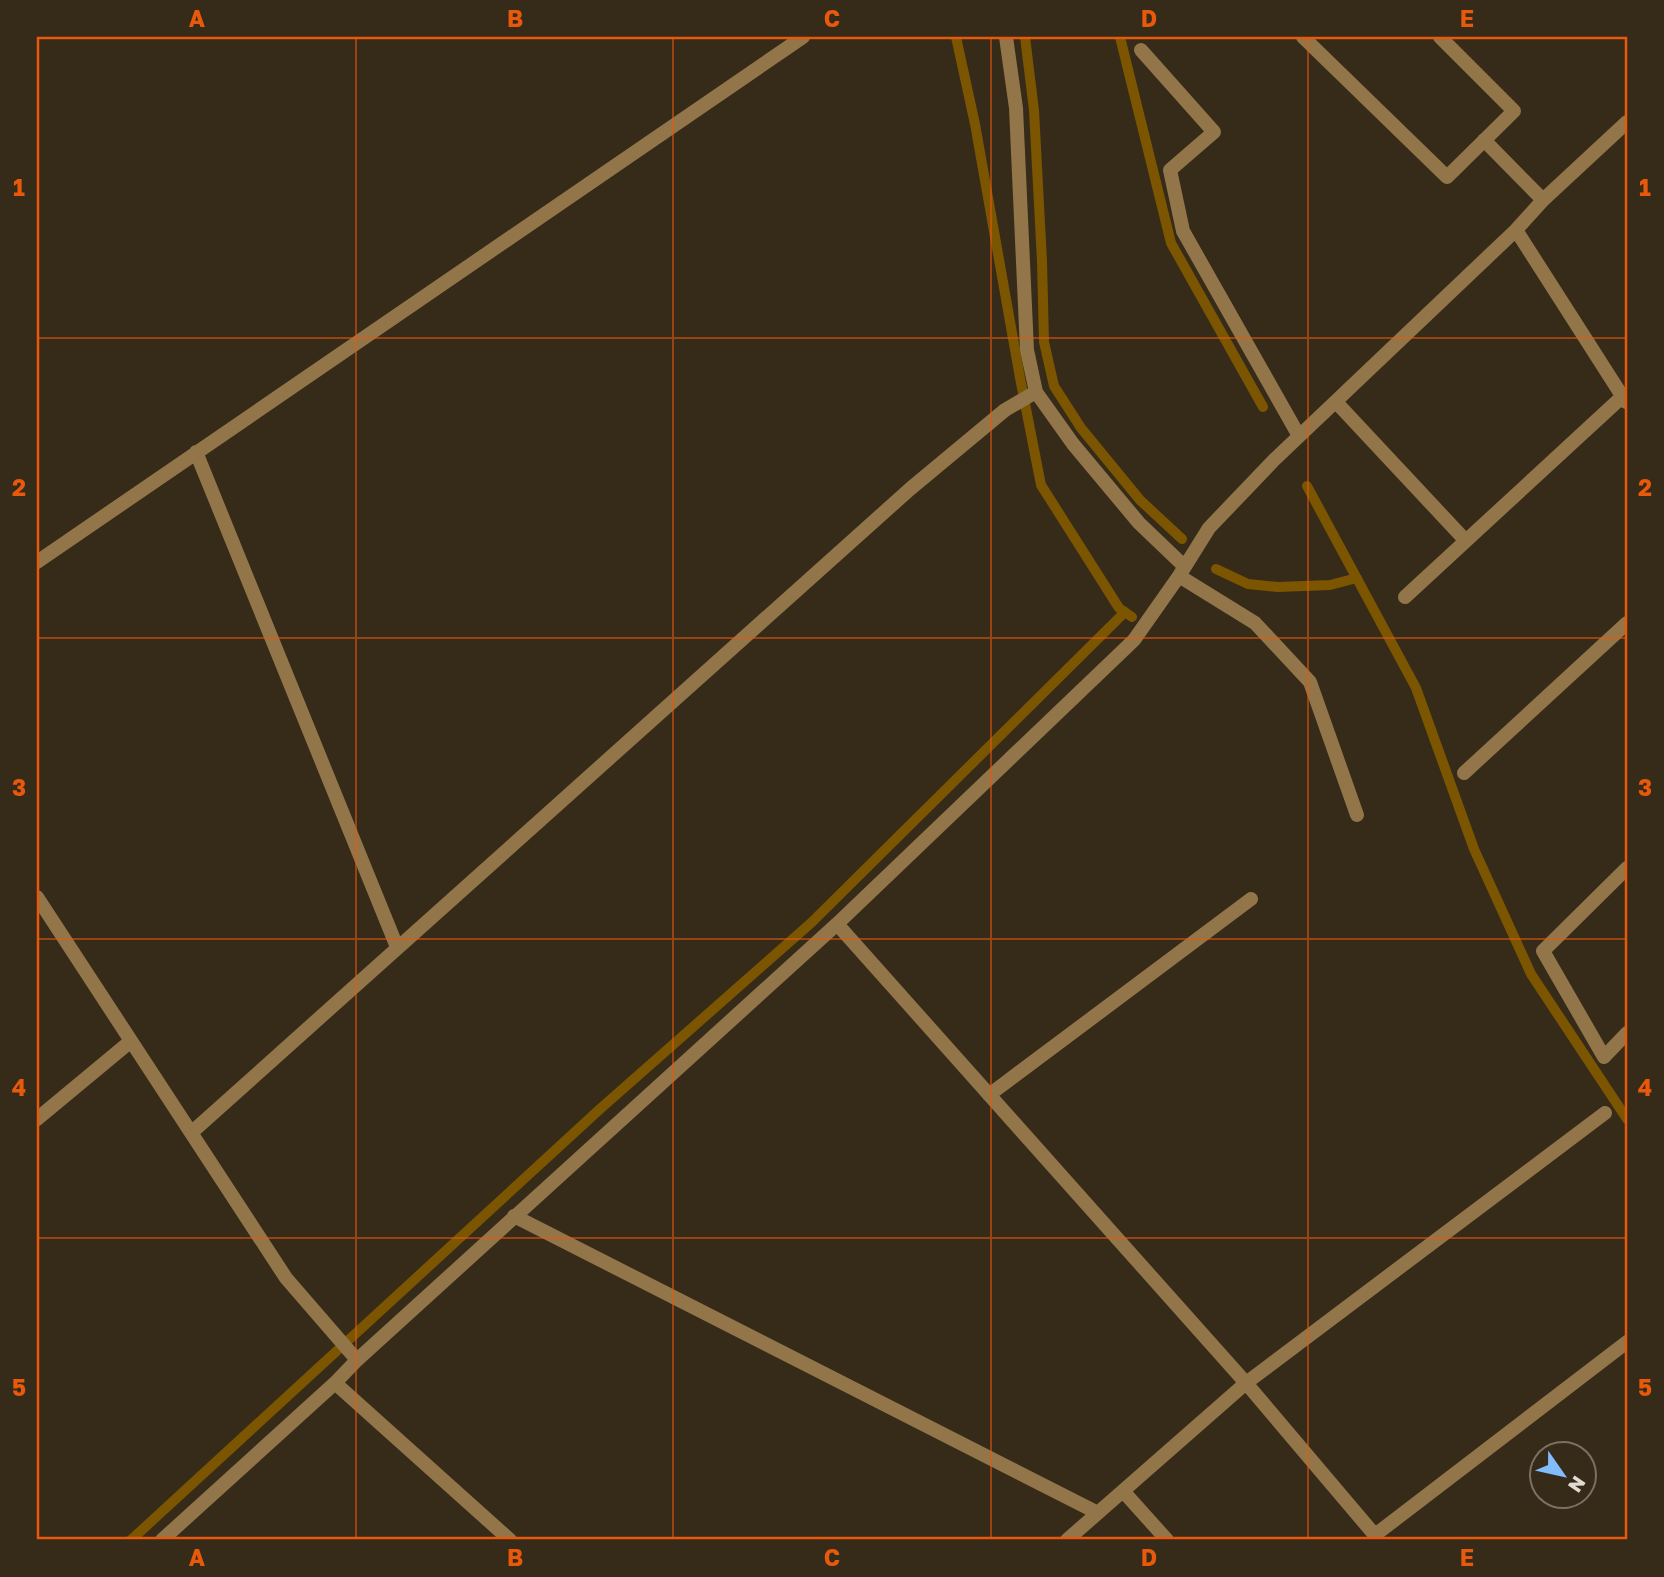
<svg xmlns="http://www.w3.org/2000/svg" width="1664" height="1577" font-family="'Golos Text',sans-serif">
<rect width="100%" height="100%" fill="#362a19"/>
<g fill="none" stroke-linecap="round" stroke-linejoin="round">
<path stroke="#7c5501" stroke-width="10" d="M956 37 975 124 1020 378 1041 485 1119 608 1132 617
M1025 37 1034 110 1042 261 1044 342 1054 386 1081 428 1140 500 1182 539
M1120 37 1171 243 1263 407
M1307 486 1416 688 1474 849 1531 974 1627 1119
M1216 569 1248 584 1278 587 1330 585 1357 578
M131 1540 600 1109 811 923 1125 612"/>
<path stroke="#927548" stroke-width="14" d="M1006 37 1016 108 1027 350 1036 392 1073 444 1139 523 1184 566
M1303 37 1447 177 1514 111 1440 37
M1141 50 1214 132 1170 170 1183 231 1299 436
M1484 140 1543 200
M1516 230 1626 402
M1336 402 1466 541
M196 452 397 947
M37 562 803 37
M1179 576 1255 623 1310 682 1357 815
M1405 597 1623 396
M1464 773 1627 623
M1627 868 1543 951 1604 1057 1627 1033
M37 897 286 1278 357 1360
M837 924 1246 1383 1379 1540
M989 1095 1251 899
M37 1119 131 1041
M191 1133 910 489 1005 410 1036 392
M514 1216 1098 1513
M335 1383 510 1540
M1123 1491 1167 1540
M1375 1535 1627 1342
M162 1540 335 1383 357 1360 837 924 1134 640 1179 576 1209 528 1274 460 1516 230 1543 200 1627 122
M1067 1540 1246 1383 1605 1113"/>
</g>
<path fill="none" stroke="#e8590c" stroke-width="2" stroke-opacity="0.55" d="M356 37V1540M673 37V1540M991 37V1540M1308 37V1540M37 338H1627M37 638H1627M37 939H1627M37 1238H1627"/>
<rect width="1664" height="1577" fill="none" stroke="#362a19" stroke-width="77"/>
<g transform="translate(1563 1475) rotate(124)"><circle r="33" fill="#362a19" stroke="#7b7163" stroke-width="2"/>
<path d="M0-5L12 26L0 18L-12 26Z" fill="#83bcfb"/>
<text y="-10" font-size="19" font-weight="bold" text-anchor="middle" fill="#e3dbd1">N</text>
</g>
<rect x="38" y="38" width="1588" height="1500" fill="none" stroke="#e8590c" stroke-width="2.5"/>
<g font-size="23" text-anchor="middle" font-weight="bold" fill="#e8590c">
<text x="197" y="27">A</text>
<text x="515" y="27">B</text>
<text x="832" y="27">C</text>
<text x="1149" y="27">D</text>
<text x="1467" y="27">E</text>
<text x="19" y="196">1</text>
<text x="1645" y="196">1</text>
<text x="19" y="496">2</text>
<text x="1645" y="496">2</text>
<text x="19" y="796">3</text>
<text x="1645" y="796">3</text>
<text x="19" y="1096">4</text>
<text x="1645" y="1096">4</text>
<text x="19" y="1396">5</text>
<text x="1645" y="1396">5</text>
<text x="197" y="1566">A</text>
<text x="515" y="1566">B</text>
<text x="832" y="1566">C</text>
<text x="1149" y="1566">D</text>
<text x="1467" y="1566">E</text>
</g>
</svg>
